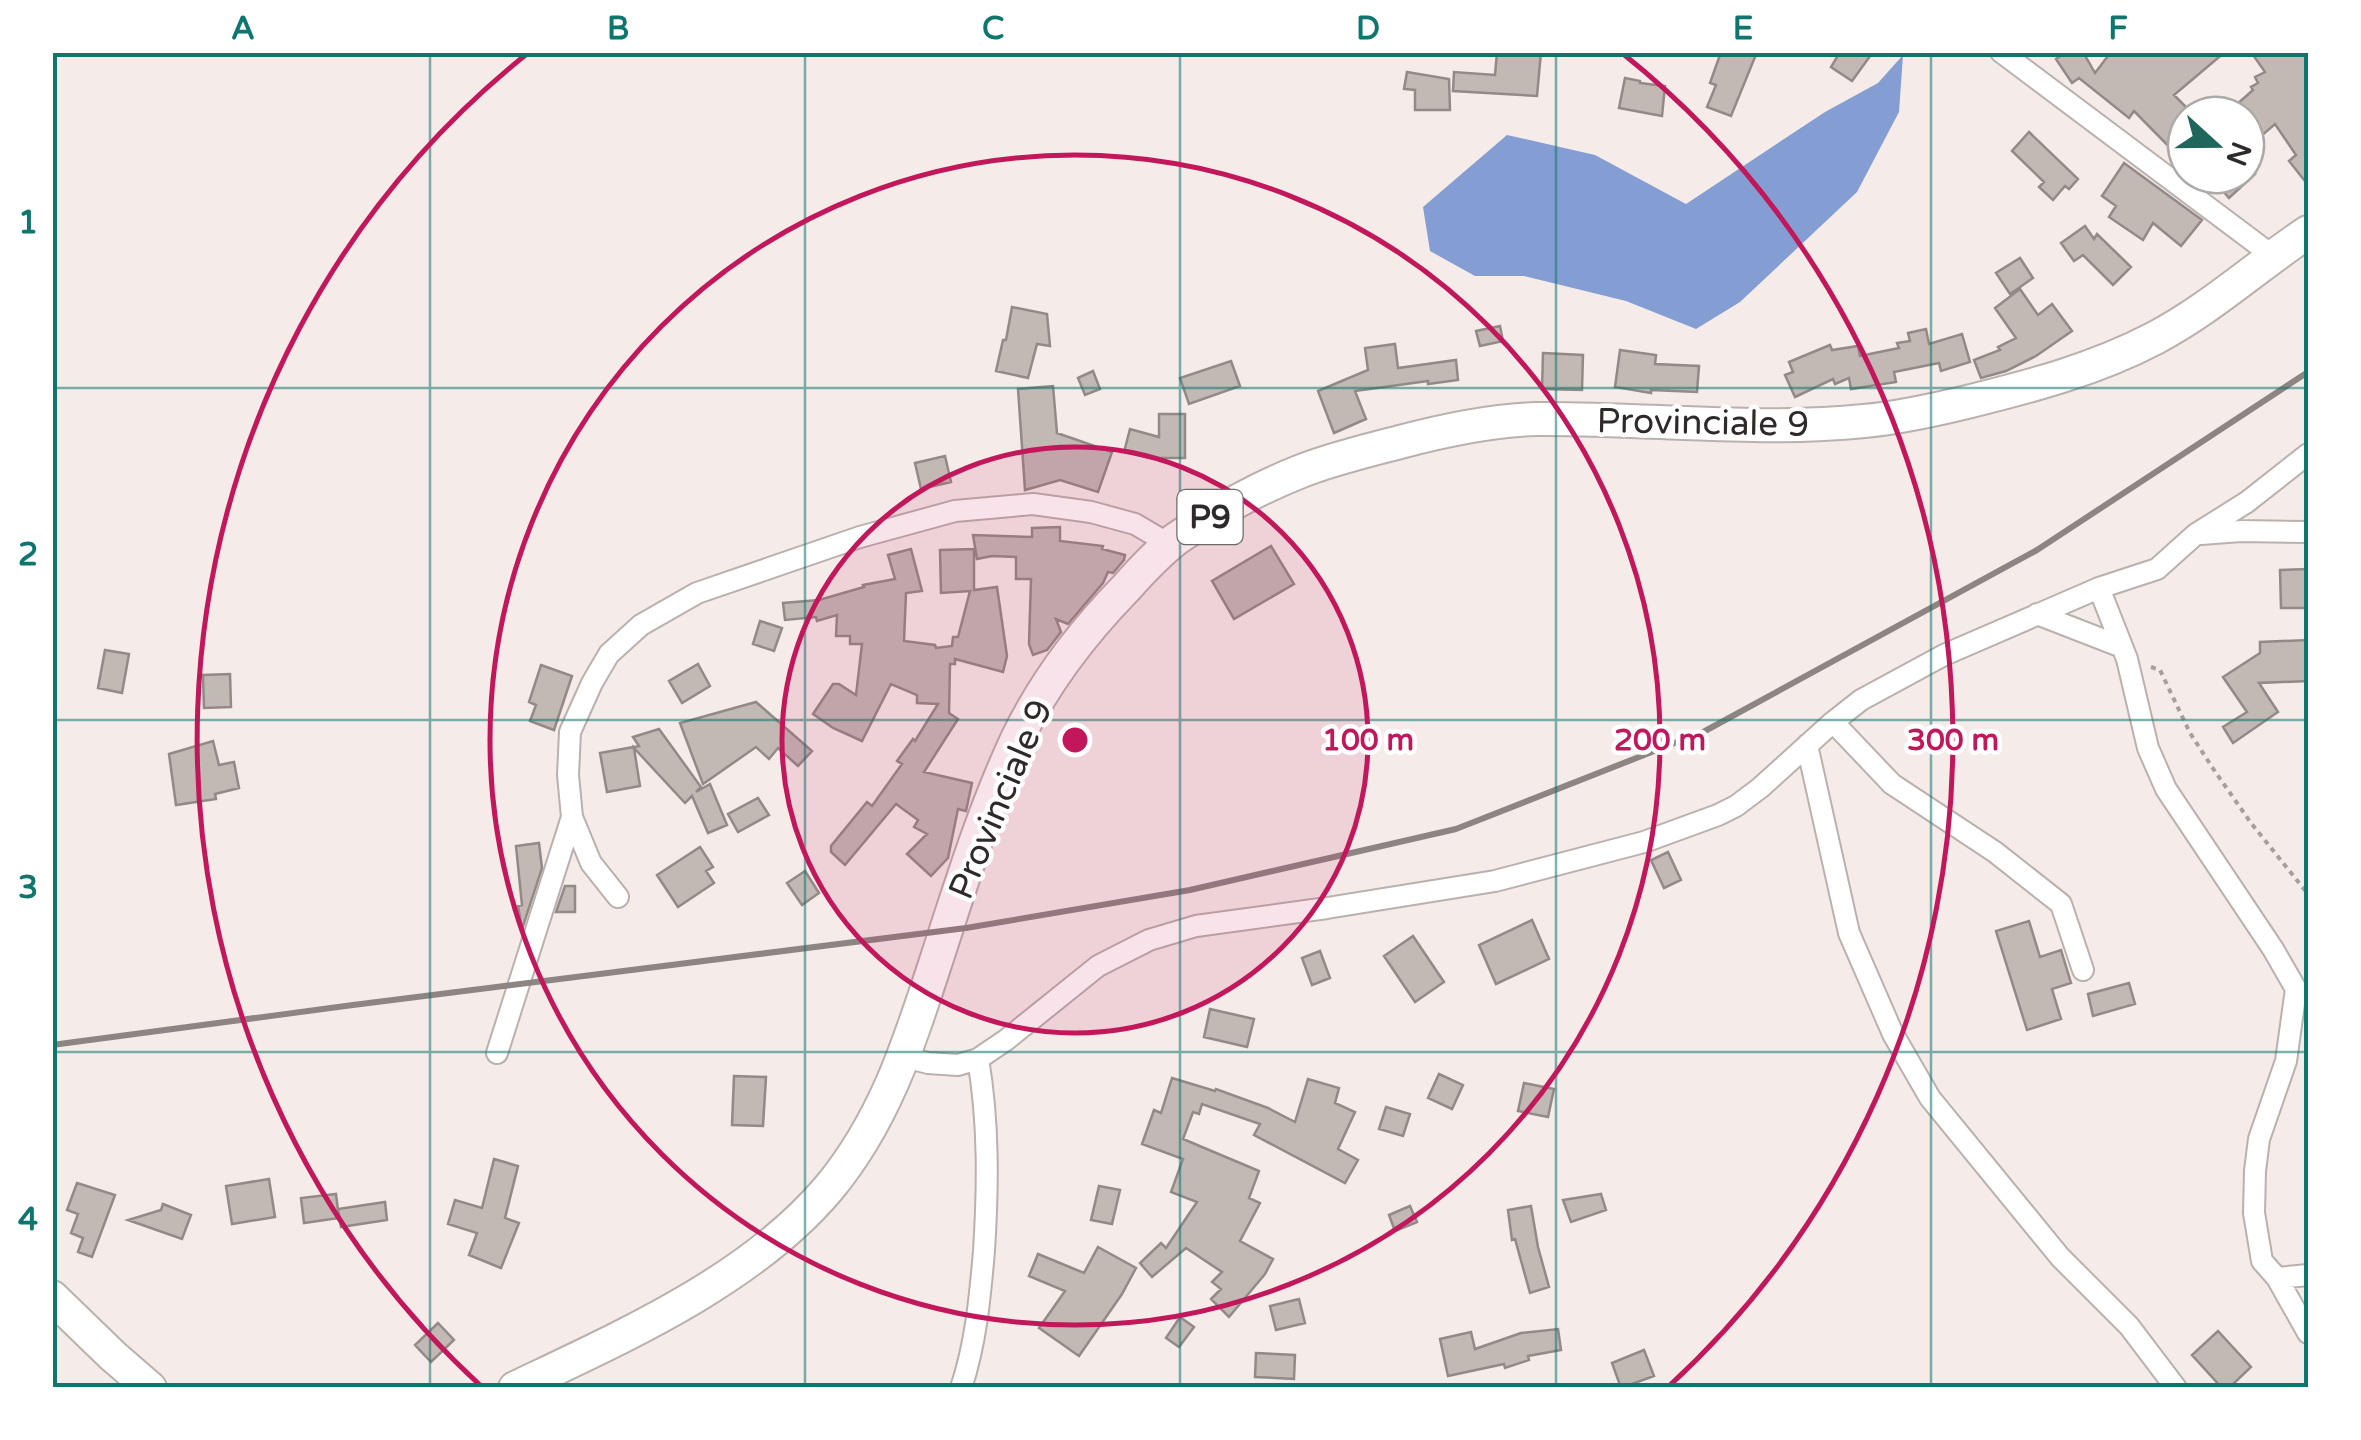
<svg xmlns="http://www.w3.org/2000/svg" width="2361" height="1440" font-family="'Varela Round',sans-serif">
<rect width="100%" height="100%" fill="#f5ece9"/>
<path fill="#849dd2" d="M1903 55 1899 112 1857 192 1740 302 1696 329 1626 301 1524 276H1475L1430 251 1423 207 1507 135 1595 155 1686 204 1825 112 1878 83Z"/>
<path fill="#c2b9b5" stroke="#938a87" stroke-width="2.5" d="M1497 52H1541L1537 96 1453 91 1454 72 1495 75Z
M1721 52H1757L1731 116 1707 107 1716 85 1710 83Z
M1840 52H1873L1852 81 1831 67Z
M2066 52H2083L2095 73 2111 52H2225L2174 95 2186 107V164L2134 111 2129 118 2079 78 2072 83 2056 59Z
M2251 52H2308V185L2289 161 2296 155 2275 124 2246 149V115H2242L2235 106 2253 90 2251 87 2258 83 2255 77 2265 72Z
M1407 72 1449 79 1450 110H1415V90L1404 89Z
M1625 78 1640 81V83L1665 86 1662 116 1619 108Z
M2029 132 2078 179 2069 189 2065 186 2053 200 2039 187 2044 182 2012 151Z
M2124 163 2202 220 2181 246 2153 223 2143 240 2109 217 2116 206 2102 196Z
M2209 175H2254L2229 198Z
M2085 226 2094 239 2097 234 2131 267 2113 285 2083 255 2074 261 2061 243Z
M2020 258 2033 278 2010 294 1996 273Z
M2020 289 2038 315 2052 304 2072 331 2036 356 2006 371 1981 378 1974 360 2000 350 1998 347 2016 338 1995 308Z
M1012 307 1047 314 1050 346 1037 344 1028 378 996 371 1003 340H1006Z
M1500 326 1503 341 1480 346 1476 331Z
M1926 329 1929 344 1962 334 1970 362 1941 371 1939 363 1894 372 1896 382 1851 389 1849 378 1835 384 1833 379 1795 397 1785 375 1793 372 1789 362 1830 345 1832 350 1858 346 1860 356 1899 348 1897 343 1910 341 1908 333Z
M1395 344 1398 368 1456 360 1458 380 1428 384V381L1355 391 1366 419 1334 433 1318 391 1368 370 1365 348Z
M1620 350 1656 355 1655 364 1699 366 1697 392 1651 390V393L1615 387Z
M1543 353 1583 355 1582 390 1542 389Z
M1231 361 1240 386 1189 404 1180 378Z
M1093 371 1100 389 1085 395 1078 378Z
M1053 386 1057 433 1112 452 1098 492 1060 480 1025 490 1018 389Z
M1159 414H1185V458H1150L1124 452 1130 429 1159 437Z
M945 456 951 482 921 489 915 463Z
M1060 527V541L1103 546 1102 549 1125 555 1124 560 1113 573 1108 572 1103 583 1068 624 1056 619 1061 632 1047 650 1033 655 1029 644 1031 579H1016V557L992 556 977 559 973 535 1032 537V528Z
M1271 546 1294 584 1234 619 1212 581Z
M911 549 922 591 906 593 904 641 935 645 936 648 952 646 953 637H958L970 591 941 593 940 550 974 549V590L997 587 1007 656 1003 672 955 659V664H950L949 713 958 719 924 772 972 783 966 811 958 809 948 858 931 876 907 854 927 834 914 827 918 820 896 804 845 865 831 852V846L867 802 872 806 902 764 897 761 913 739 915 741 938 704 917 703V695L891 684 862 741 833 728 813 714 833 684H839L856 695 862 644H850V636H836L837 615 817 621 816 617 785 620 783 603 819 600 864 587 863 585 895 579 888 555Z
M2308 569V608H2281L2280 570Z
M760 621 782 628 774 651 753 644Z
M2308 640V681L2259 683 2278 712 2233 743 2223 727 2247 712 2223 677 2260 653V642Z
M105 650 129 654 122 693 98 688Z
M698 664 710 686 682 703 669 681Z
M541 665 572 676 554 730 530 721 536 705 529 702Z
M230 674 231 707 204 708 203 675Z
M756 702 812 751 798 766 778 748 769 759 756 747 703 784 680 723Z
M659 729 701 787 696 792 710 784 727 825 708 833 692 796 685 803 634 748 640 786 607 792 600 753 639 746 633 737Z
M213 741 219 765 234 762 239 788 215 794 216 799 176 805 169 754Z
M758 798 769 815 738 832 728 814Z
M539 843 542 868 522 929 518 906 522 905 516 846Z
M700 847 713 867 706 871 714 883 678 907 657 875Z
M1668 852 1681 880 1664 888 1651 860Z
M805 871 819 893 802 905 787 883Z
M565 886H575V912H556Z
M1532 920 1549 959 1496 984 1479 945Z
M2029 921 2040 957 2061 950 2071 983 2052 989 2061 1019 2027 1030 1996 931Z
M1413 936 1444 982 1415 1002 1384 956Z
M1320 951 1330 978 1312 985 1302 958Z
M2129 983 2135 1004 2093 1016 2088 994Z
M1210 1009 1254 1019 1247 1047 1204 1037Z
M1439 1074 1463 1085 1452 1109 1428 1098Z
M734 1076 766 1077 763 1126 732 1125Z
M1172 1078 1215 1091 1216 1089 1268 1108 1295 1122 1308 1079 1339 1088 1335 1103 1355 1112 1338 1149 1358 1160 1345 1183 1254 1135 1260 1124 1202 1104 1199 1114 1193 1112 1183 1139 1259 1171 1249 1198 1260 1203 1240 1241 1273 1259 1265 1274 1229 1317 1211 1299 1221 1289 1212 1282 1222 1272 1186 1248 1152 1277 1140 1263 1161 1243 1166 1248 1197 1202 1171 1192 1183 1159 1142 1144 1154 1110 1161 1113Z
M1524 1083 1554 1089 1548 1117 1518 1111Z
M1386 1107 1410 1114 1403 1136 1379 1129Z
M494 1159 518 1166 505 1218 519 1223 501 1268 469 1255 477 1233 448 1224 455 1200 482 1208Z
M269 1179 275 1217 232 1224 226 1186Z
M77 1183 115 1195 92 1257 78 1252 83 1238 71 1233 78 1214 67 1210Z
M1099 1186 1120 1190 1112 1224 1091 1220Z
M336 1194 339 1218 304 1223 301 1198Z
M1601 1194 1606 1210 1571 1222 1563 1200Z
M385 1202 387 1220 341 1227 338 1209Z
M163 1204 191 1215 182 1239 128 1220 161 1210Z
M1410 1206 1417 1222 1395 1231 1389 1215Z
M1531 1206 1538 1247 1549 1287 1530 1293 1515 1239 1512 1240 1508 1210Z
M1098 1247 1136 1268 1122 1294 1079 1356 1039 1328 1065 1291 1029 1276 1038 1254 1084 1273Z
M1299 1299 1305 1323 1276 1330 1270 1306Z
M1180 1317 1194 1327 1179 1347 1166 1338Z
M438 1323 454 1340 431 1362 415 1345Z
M1558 1329 1561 1350 1528 1356 1529 1360 1505 1368 1504 1364 1448 1376 1440 1339 1471 1332 1475 1349 1521 1333Z
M2218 1331 2251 1367 2229 1388H2222L2192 1355Z
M1644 1350 1654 1376 1621 1388 1612 1363Z
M1256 1353 1295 1355 1294 1379 1255 1377Z"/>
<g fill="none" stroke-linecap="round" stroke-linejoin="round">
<g stroke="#bab1ae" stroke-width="24">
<path id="minor" d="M2001 52 2273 256
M2201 534 2241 531 2308 532
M2099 588 2127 659 2148 748 2166 789 2273 949 2296 989 2286 1061 2259 1139 2255 1171 2254 1213 2262 1261 2277 1278 2308 1333
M2037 614 2122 647
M1833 722 1892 784 1995 852 2061 904 2083 970
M1807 745 1849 933 1893 1034 1930 1098 2060 1257 2129 1326 2176 1388
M618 897 591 863 572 817 568 775 570 732 592 683 609 654 641 625 697 593 860 537 955 511 1033 504 1091 512 1135 524 1169 544
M497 1053 572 817
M905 1057 928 1063 958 1065 978 1059 1006 1040 1098 966 1149 940 1196 926 1327 908 1495 881 1644 842 1718 815 1736 806 1760 788 1833 722 1861 700 1944 655 2099 588 2157 569 2196 534 2247 502 2308 454
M2277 1278 2308 1275
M961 1388C976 1343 980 1297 984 1251 988 1187 989 1123 978 1059"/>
</g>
<g stroke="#bab1ae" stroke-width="36">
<path id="primary" d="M52 1297 113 1356 150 1388
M515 1388C622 1337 750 1281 828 1189 885 1121 910 1041 937 958 961 884 984 810 1017 739 1044 683 1083 632 1126 588 1141 571 1158 553 1176 539 1214 513 1256 489 1299 472 1331 459 1366 451 1400 442 1445 430 1491 420 1537 419 1646 418 1756 432 1864 421 1899 418 1934 410 1967 402 2032 386 2096 369 2155 338 2210 309 2257 266 2308 232"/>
</g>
<path stroke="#a69f9c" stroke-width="4" stroke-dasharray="5 5" stroke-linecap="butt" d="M2151 667 2160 670 2190 733 2214 770 2251 823 2308 894"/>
<use href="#minor" stroke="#fff" stroke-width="20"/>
<use href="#primary" stroke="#fff" stroke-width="32"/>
<path stroke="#8c8583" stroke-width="6" d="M52 1045 353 1005 966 928 1190 890 1456 829 1705 731 2037 550 2308 372"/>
</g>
<path fill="none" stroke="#0f766e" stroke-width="2.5" stroke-opacity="0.55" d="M430 52V1388M805 52V1388M1180 52V1388M1556 52V1388M1931 52V1388M52 388H2308M52 720H2308M52 1052H2308"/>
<circle cx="1075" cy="740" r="293" fill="#c2185b" fill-opacity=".12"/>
<g fill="none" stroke="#c2185b" stroke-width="5">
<circle cx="1075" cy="740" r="293"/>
<circle cx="1075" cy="740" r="585"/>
<path d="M482 1387A878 878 0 0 1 528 53M1622 53A878 878 0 0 1 1668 1387"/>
</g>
<g text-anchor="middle" stroke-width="9" stroke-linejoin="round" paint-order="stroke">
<rect fill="#fff" stroke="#6d6a69" stroke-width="2.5" x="1177.5" y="490" width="65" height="54" rx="8"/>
<g font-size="32" font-weight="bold" fill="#2e2a29">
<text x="1210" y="528">P9</text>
</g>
<g font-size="35" fill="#2e2a29" stroke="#fff">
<text transform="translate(1703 422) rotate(1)" y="12">Provinciale 9</text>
<text transform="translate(1000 799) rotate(-67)" y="12">Provinciale 9</text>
</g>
</g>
<circle cx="1075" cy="740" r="15" fill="#c2185b" stroke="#fff" stroke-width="5"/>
<g font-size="30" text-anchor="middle" font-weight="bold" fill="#c2185b" stroke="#fff" stroke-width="9" stroke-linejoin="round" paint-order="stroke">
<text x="1368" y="750">100 m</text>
<text x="1660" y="750">200 m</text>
<text x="1953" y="750">300 m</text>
</g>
<rect width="2361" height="1440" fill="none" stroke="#ffffff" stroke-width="110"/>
<g transform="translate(2216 145) rotate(111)"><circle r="48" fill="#ffffff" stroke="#abaaa9" stroke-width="2.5"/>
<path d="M0-8L18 38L0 25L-18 38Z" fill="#1f675d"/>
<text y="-15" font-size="28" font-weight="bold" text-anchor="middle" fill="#2e2a29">N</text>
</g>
<rect x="55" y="55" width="2251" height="1330" fill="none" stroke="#0f766e" stroke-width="4"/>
<g font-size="32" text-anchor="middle" font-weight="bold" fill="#0f766e">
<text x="243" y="39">A</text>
<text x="618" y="39">B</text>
<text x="993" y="39">C</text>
<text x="1368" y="39">D</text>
<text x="1743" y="39">E</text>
<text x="2118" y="39">F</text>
<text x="28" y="233">1</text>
<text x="28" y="565">2</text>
<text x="28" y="898">3</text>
<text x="28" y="1230">4</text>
</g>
</svg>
